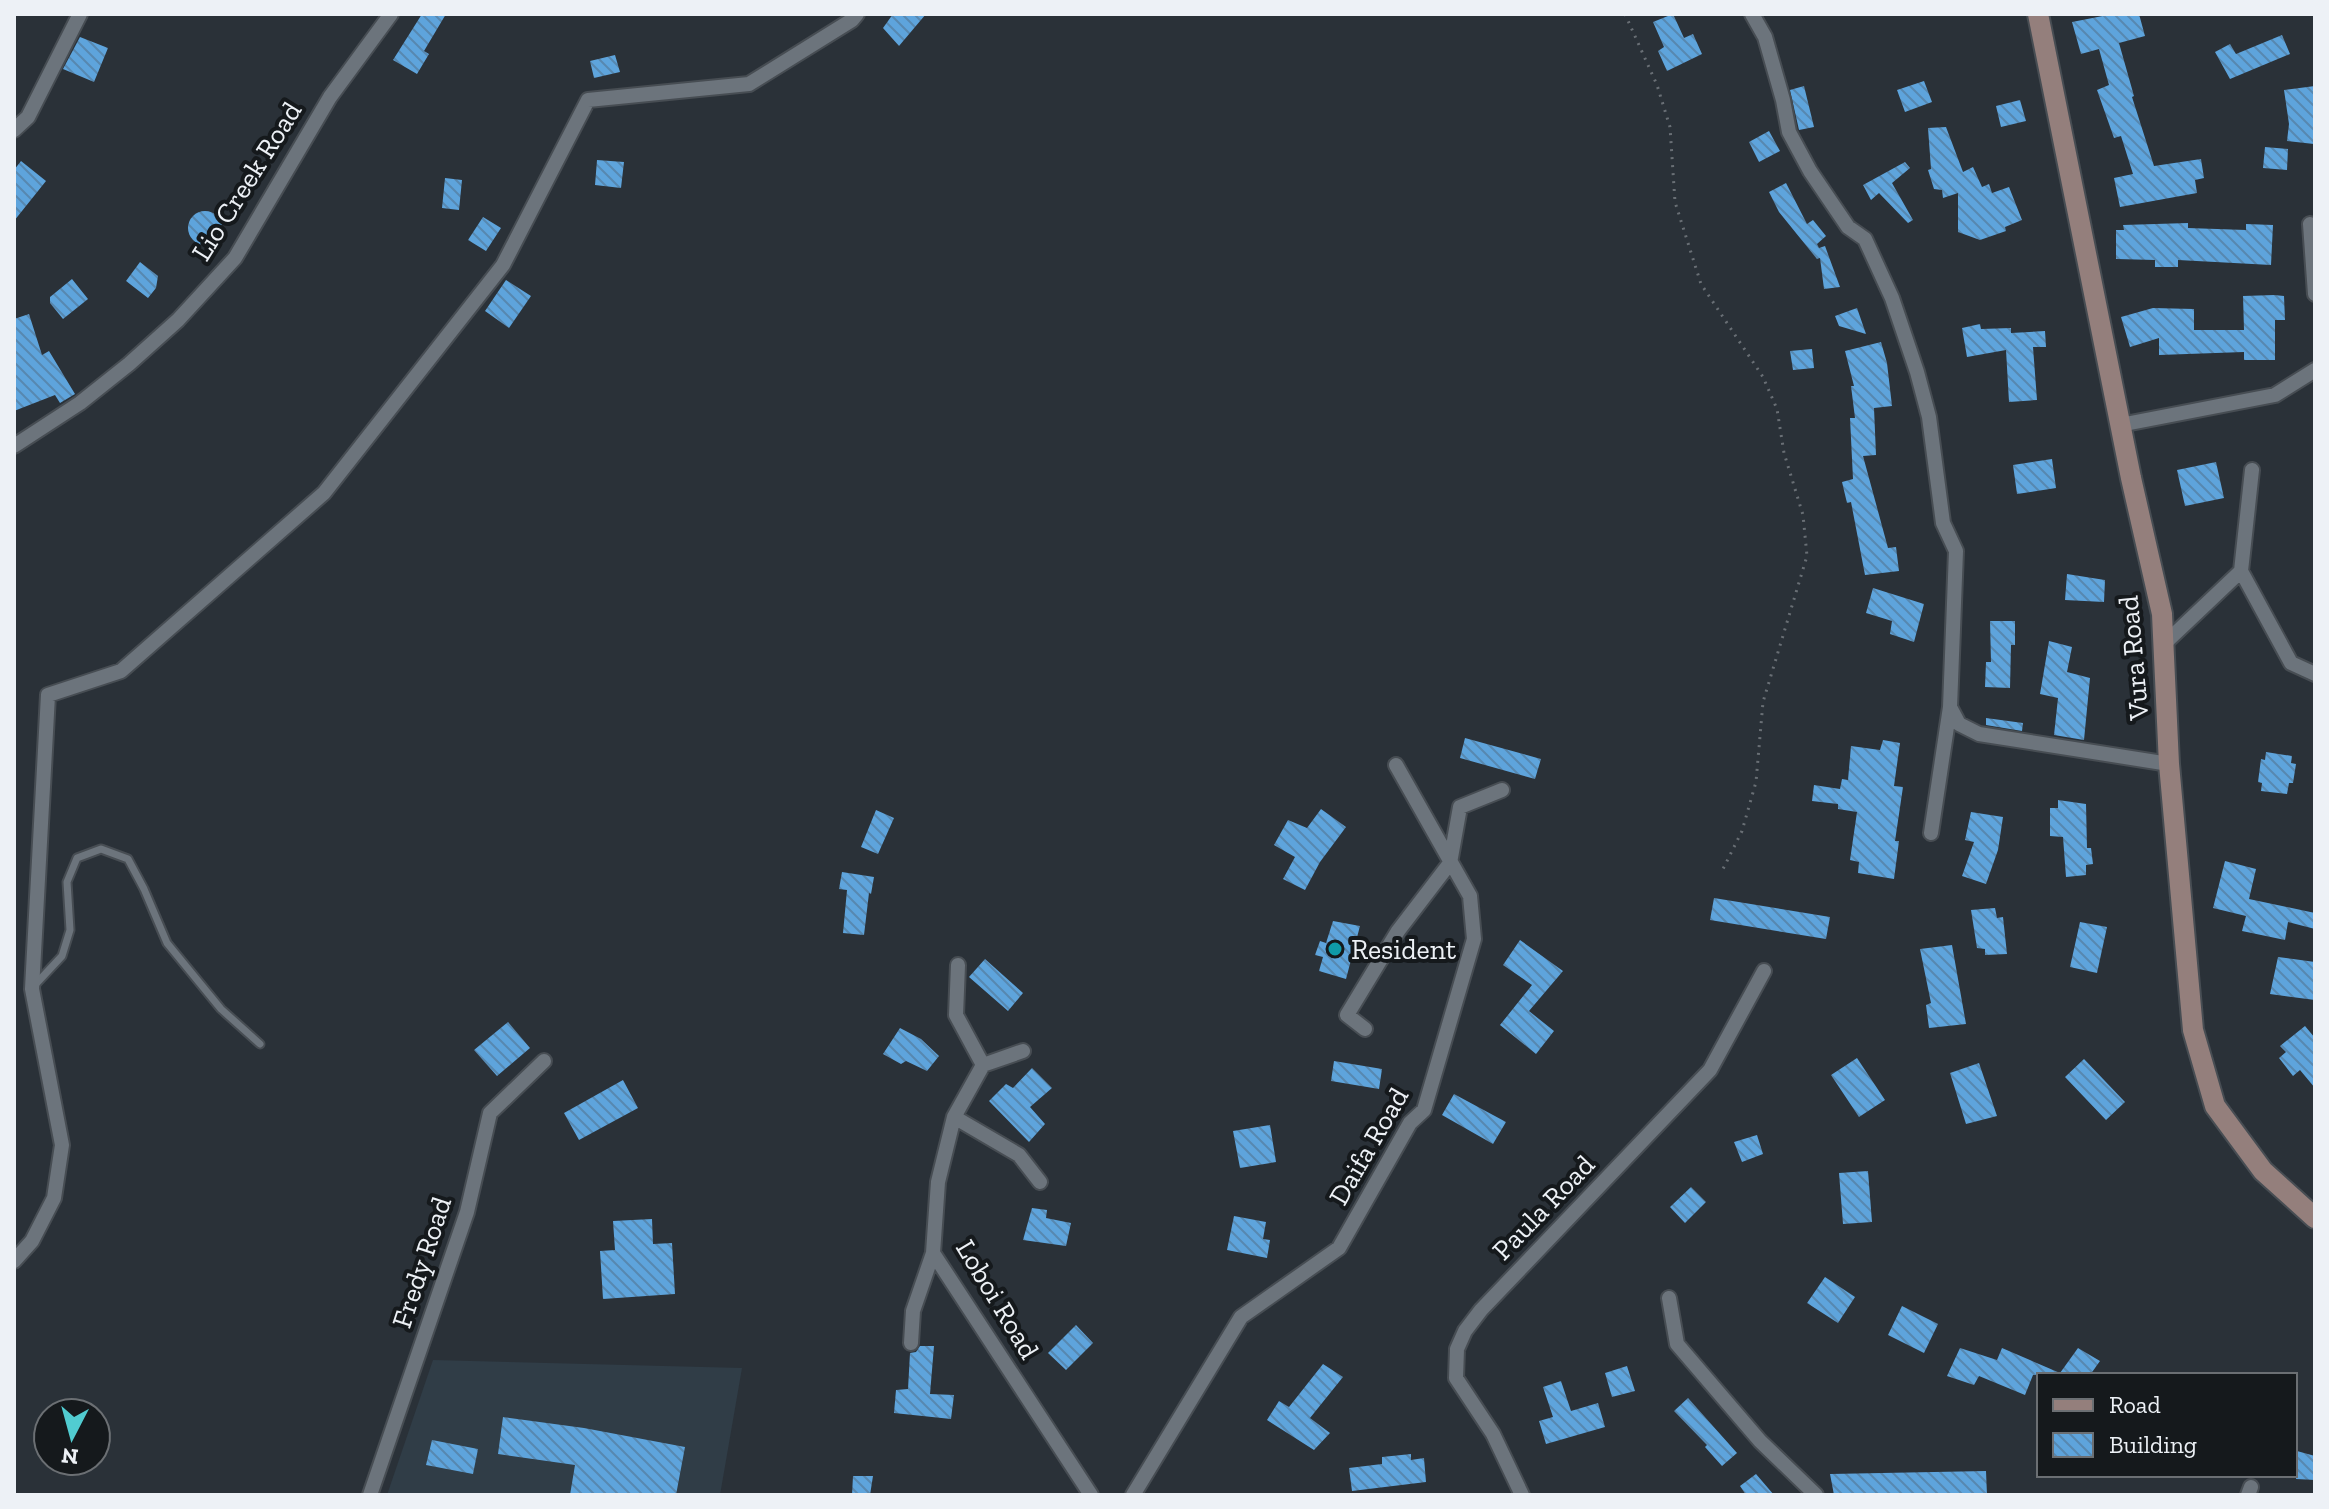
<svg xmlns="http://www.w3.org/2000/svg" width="2329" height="1509" font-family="'Zilla Slab',serif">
<defs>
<pattern id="building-back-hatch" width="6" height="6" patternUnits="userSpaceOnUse" patternTransform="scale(2)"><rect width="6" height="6" fill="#5ea4dc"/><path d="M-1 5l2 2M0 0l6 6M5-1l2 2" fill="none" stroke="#5788b0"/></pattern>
</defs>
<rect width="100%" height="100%" fill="#2a3138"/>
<path fill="#303d47" d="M433 1360 742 1368 720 1495H387Z"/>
<path fill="url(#building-back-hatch)" d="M422 14H446L424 51 429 54 417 74 393 60Z
M893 14H926L899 46 883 28Z
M1673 14 1684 38 1693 34 1702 54 1667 71 1658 51 1664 47 1653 22Z
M2113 14H2139L2145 36 2119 43 2134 96 2132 97 2154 166 2201 159 2204 178 2195 180 2197 193 2120 207 2114 178 2133 174 2121 136 2114 138 2097 90 2109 85 2099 49 2081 54 2072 22Z
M2282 35 2290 54 2230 79 2215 52 2230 44 2236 54Z
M80 37 108 48 94 82 63 69Z
M615 55 620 72 594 78 590 61Z
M1924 81 1932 102 1905 112 1897 90Z
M1804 86 1814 127 1799 130 1790 90Z
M2315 86 2314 144 2287 141 2289 124 2284 90Z
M2020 100 2026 121 2001 127 1996 106Z
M1946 127 1963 172 1973 167 1982 187 1989 184 1992 193 2009 187 2022 220 2005 227 2006 231 1980 240 1958 232V193L1943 198 1942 190 1934 189 1928 170 1931 169 1928 128Z
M1769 131 1780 151 1759 162 1749 142Z
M2265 147 2288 149 2287 170 2263 168Z
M597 160 624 162 621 188 595 185Z
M21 161 46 181 14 221V170Z
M1905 162 1910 168 1892 183 1913 220 1908 223 1879 193 1871 200 1863 185Z
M445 178 462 180 459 210 442 208Z
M1786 183 1807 224 1813 220 1826 236 1817 244 1819 248 1825 246 1840 287 1824 289 1820 258 1817 259 1779 212 1769 192Z
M188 228a17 17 0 1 1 34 0a17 17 0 1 1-34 0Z
M483 217 501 228 486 251 468 240Z
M2188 223V228L2246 230V224L2273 225 2271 265 2178 260V267H2155V260L2116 259V230H2124L2123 225Z
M140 262 158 276 156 288 148 298 126 281Z
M72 279 88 299 63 319 50 303V297Z
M506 280 531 296 509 328 485 311Z
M2274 295 2284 296 2285 320H2275V360H2244V352L2159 355V338L2130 347 2121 317 2153 308 2194 309V330H2244L2243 296Z
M1857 308 1866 334 1839 326 1835 316Z
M29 314 42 355 49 351 75 394 60 403 55 395 14 411V319Z
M1980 324 1981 329 2011 328V333L2045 331 2046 347H2033L2037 400 2009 402 2006 350 1967 357 1962 328Z
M1881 342 1887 363 1892 406 1874 408 1876 455 1863 456 1888 548 1896 547 1899 571 1865 575 1851 502 1847 503 1842 482 1853 479 1850 418H1855L1851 386H1854L1845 351Z
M1812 349 1814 368 1793 370 1790 351Z
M2052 459 2056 488 2017 494 2013 465Z
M2216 462 2224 498 2185 506 2177 470Z
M2067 574 2105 580 2104 602 2065 600Z
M1873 588 1924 604 1914 642 1890 634 1892 621 1866 613Z
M1990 621H2015V645H2011L2010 688 1985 687 1986 662H1991Z
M2049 641 2072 647 2067 672 2090 678 2084 740 2054 735 2058 698 2040 694Z
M1986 718 2023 723 2022 731 1986 725Z
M1465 738 1541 759 1535 779 1460 758Z
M1883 740 1900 743 1894 786 1903 787 1895 841H1899L1894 879 1858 873 1859 862 1850 860 1857 812 1838 809V804L1812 801 1814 785 1840 789 1842 779 1848 780 1851 746 1880 750Z
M2266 752 2292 756 2291 763 2296 764 2293 783H2289L2287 794 2261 791 2262 783 2258 782 2261 759 2265 760Z
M2058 800 2086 804 2087 848H2091L2093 864 2086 865V875L2066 877 2063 837 2050 836V808H2058Z
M1321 809 1346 827 1320 862 1305 890 1283 879 1295 857 1274 845 1288 820 1307 828Z
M876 810 894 818 878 854 861 847Z
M1971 812 2003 817 1998 850 1986 884 1962 876 1974 842 1965 840Z
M2225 861 2256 869 2249 899 2315 913V929L2288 922 2285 940 2242 931 2246 916 2213 908Z
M842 872 874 877 871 894 869 893 864 935 843 933 847 890 839 889Z
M1714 898 1830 917 1826 939 1710 920Z
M1995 908 1997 918 2003 917 2007 954 1985 955V949L1977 948 1971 910Z
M1333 921 1360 926 1346 979 1319 971 1323 957 1315 955 1320 941 1326 943Z
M2080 922 2107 927 2097 973 2070 967Z
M1520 940 1563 971 1529 1011 1554 1031 1536 1054 1500 1025 1532 985 1503 965Z
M1952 945 1966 1024 1929 1028 1926 1005 1931 1003 1920 949Z
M2278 957 2315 962V1000L2270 994Z
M985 959 1023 993 1008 1011 969 977Z
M508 1022 530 1048 497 1076 474 1050Z
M2305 1026 2315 1038V1088L2300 1070 2293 1076 2279 1058 2286 1052 2280 1046Z
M900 1028 921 1039 939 1056 927 1071 906 1061 901 1064 883 1054Z
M1857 1058 1885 1100 1859 1117 1831 1075Z
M2084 1059 2125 1102 2106 1120 2065 1077Z
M1334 1061 1382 1069 1379 1089 1331 1081Z
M1979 1063 1997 1116 1966 1124 1950 1073Z
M1032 1068 1052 1088 1030 1107 1045 1124 1029 1142 989 1101 1006 1084 1013 1088Z
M623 1080 638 1108 579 1140 564 1113Z
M1454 1094 1506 1122 1493 1144 1442 1115Z
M1270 1125 1276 1162 1240 1168 1233 1131Z
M1757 1135 1763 1154 1742 1162 1734 1142Z
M1868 1171 1872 1222 1843 1224 1839 1173Z
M1691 1187 1706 1202 1685 1223 1670 1207Z
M1032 1208 1047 1210 1046 1218 1071 1223 1066 1246 1023 1240Z
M1234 1216 1266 1222 1263 1239 1270 1240 1267 1258 1227 1250Z
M652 1219 653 1244 672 1243 675 1294 603 1299 600 1251 615 1250 613 1221Z
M1825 1277 1855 1297 1838 1323 1807 1303Z
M1902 1306 1938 1324 1924 1353 1888 1335Z
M1076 1325 1093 1343 1066 1370 1048 1353Z
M920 1346H934L930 1394 954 1395 951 1419 894 1413 896 1390 908 1389 910 1353 916 1352Z
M1960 1348 1997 1360 2002 1348 2060 1373 2078 1348 2100 1361 2090 1375H2033L2025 1395 1979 1376 1974 1385 1947 1376Z
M1323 1364 1343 1377 1310 1418 1330 1433 1314 1450 1267 1420 1279 1401 1289 1407Z
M1627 1366 1635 1391 1612 1397 1605 1373Z
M1561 1381 1571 1411 1598 1403 1605 1427 1546 1444 1539 1421 1553 1417 1543 1387Z
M1688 1398 1737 1453 1722 1466 1705 1447 1707 1445 1674 1411Z
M503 1417 584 1428 685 1447 676 1495H570L575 1465 498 1454Z
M432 1440 478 1449 473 1474 426 1465Z
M2297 1451 2315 1456V1480L2296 1479Z
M1411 1454V1460L1424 1458 1426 1482 1352 1491 1349 1468 1382 1464V1457Z
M1986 1471 1987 1495H1834L1830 1474Z
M1756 1474 1774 1495H1746L1740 1486Z
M853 1476H873L870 1495H852Z"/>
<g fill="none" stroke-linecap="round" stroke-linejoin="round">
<g stroke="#474d53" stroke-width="11">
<path id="lane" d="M33 987 62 956 70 930 67 882 77 858 101 849 128 859 144 889 167 943 221 1009 260 1044"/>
</g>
<g stroke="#474d53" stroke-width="18">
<path id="street" d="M1752 14 1765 37 1783 100 1789 132 1810 171 1848 227 1865 239 1892 298 1917 372 1929 417 1943 523 1956 551 1950 707 1959 724 1979 734 2169 764
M14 130 28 117 80 14
M2310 224 2315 294
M2120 425 2275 395 2315 370
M14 446 80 403 129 364 178 320 235 258 330 97 391 14
M2252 470 2241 571 2291 663 2315 674
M2164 644 2241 571
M1931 833 1950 707
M958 965 956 1015 983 1065
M1365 1029 1347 1015 1398 931 1450 863 1460 807 1502 790
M1023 1051 983 1065 954 1117 938 1182 933 1253 1091 1495
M954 1117 1019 1155 1040 1182
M14 1261 32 1241 54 1198 62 1145 32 989 48 695 121 671 324 493 503 265 588 100 749 84 852 20 857 14
M1669 1298 1677 1344 1760 1441 1816 1495
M911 1343 913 1311 933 1253
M370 1495 467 1212 490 1113 544 1061
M1133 1495 1241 1317 1339 1248 1410 1123 1424 1110 1474 939 1470 896 1396 765
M1522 1495 1493 1434 1456 1378 1457 1349 1465 1331 1481 1310 1710 1070 1764 971
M2248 1495 2251 1487"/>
</g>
<g stroke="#474d53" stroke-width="24">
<path id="secondary" d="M2038 14 2131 478 2162 614 2169 764 2193 1030 2215 1106 2263 1171 2315 1218"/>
</g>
<path stroke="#696f75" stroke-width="3" stroke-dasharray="2 6" stroke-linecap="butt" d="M1625 14 1657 85 1670 127 1675 202 1701 284 1763 377 1777 409 1784 453 1803 515 1807 556 1763 702 1756 782 1742 831 1722 871"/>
<use href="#lane" stroke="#6c747c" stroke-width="7"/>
<use href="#street" stroke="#6c747c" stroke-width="14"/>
<use href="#secondary" stroke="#947f7c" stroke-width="20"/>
</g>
<circle fill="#0f9aa8" stroke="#15191c" stroke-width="3" cx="1335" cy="949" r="8"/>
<g text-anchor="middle" stroke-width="8" stroke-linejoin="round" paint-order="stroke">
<g font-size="28" fill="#edf1f6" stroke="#15191c">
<text transform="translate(246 181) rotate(-58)" y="10">Lio Creek Road</text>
<text transform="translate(2133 658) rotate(-95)" y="10">Vura Road</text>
<text transform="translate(1368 1146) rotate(-60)" y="10">Daifa Road</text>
<text transform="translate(1543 1207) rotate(-46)" y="10">Paula Road</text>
<text transform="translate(421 1262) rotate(-72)" y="10">Fredy Road</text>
<text transform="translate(998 1299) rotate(59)" y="10">Loboi Road</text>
</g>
<g font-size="28" fill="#edf1f6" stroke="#15191c" text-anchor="start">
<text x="1351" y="959">Resident</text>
</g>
</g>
<rect width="2329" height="1509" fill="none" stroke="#edf1f6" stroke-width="32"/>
<rect x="2037" y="1373" width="260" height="104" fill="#15191c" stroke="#6b6f73" stroke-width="2"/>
<rect x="2053" y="1399" width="40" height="12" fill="#947f7c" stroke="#6b6f73" stroke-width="2"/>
<text x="2109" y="1413" font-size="24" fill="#edf1f6">Road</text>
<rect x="2053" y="1433" width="40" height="24" fill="url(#building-back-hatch)" stroke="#6b6f73" stroke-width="2"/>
<text x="2109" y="1453" font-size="24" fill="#edf1f6">Building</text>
<g transform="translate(72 1437) rotate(186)"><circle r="38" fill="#15191c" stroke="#6b6f73" stroke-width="2"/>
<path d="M0-6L14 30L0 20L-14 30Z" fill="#51ccd1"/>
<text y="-12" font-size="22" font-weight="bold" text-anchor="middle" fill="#edf1f6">N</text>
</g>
</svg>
